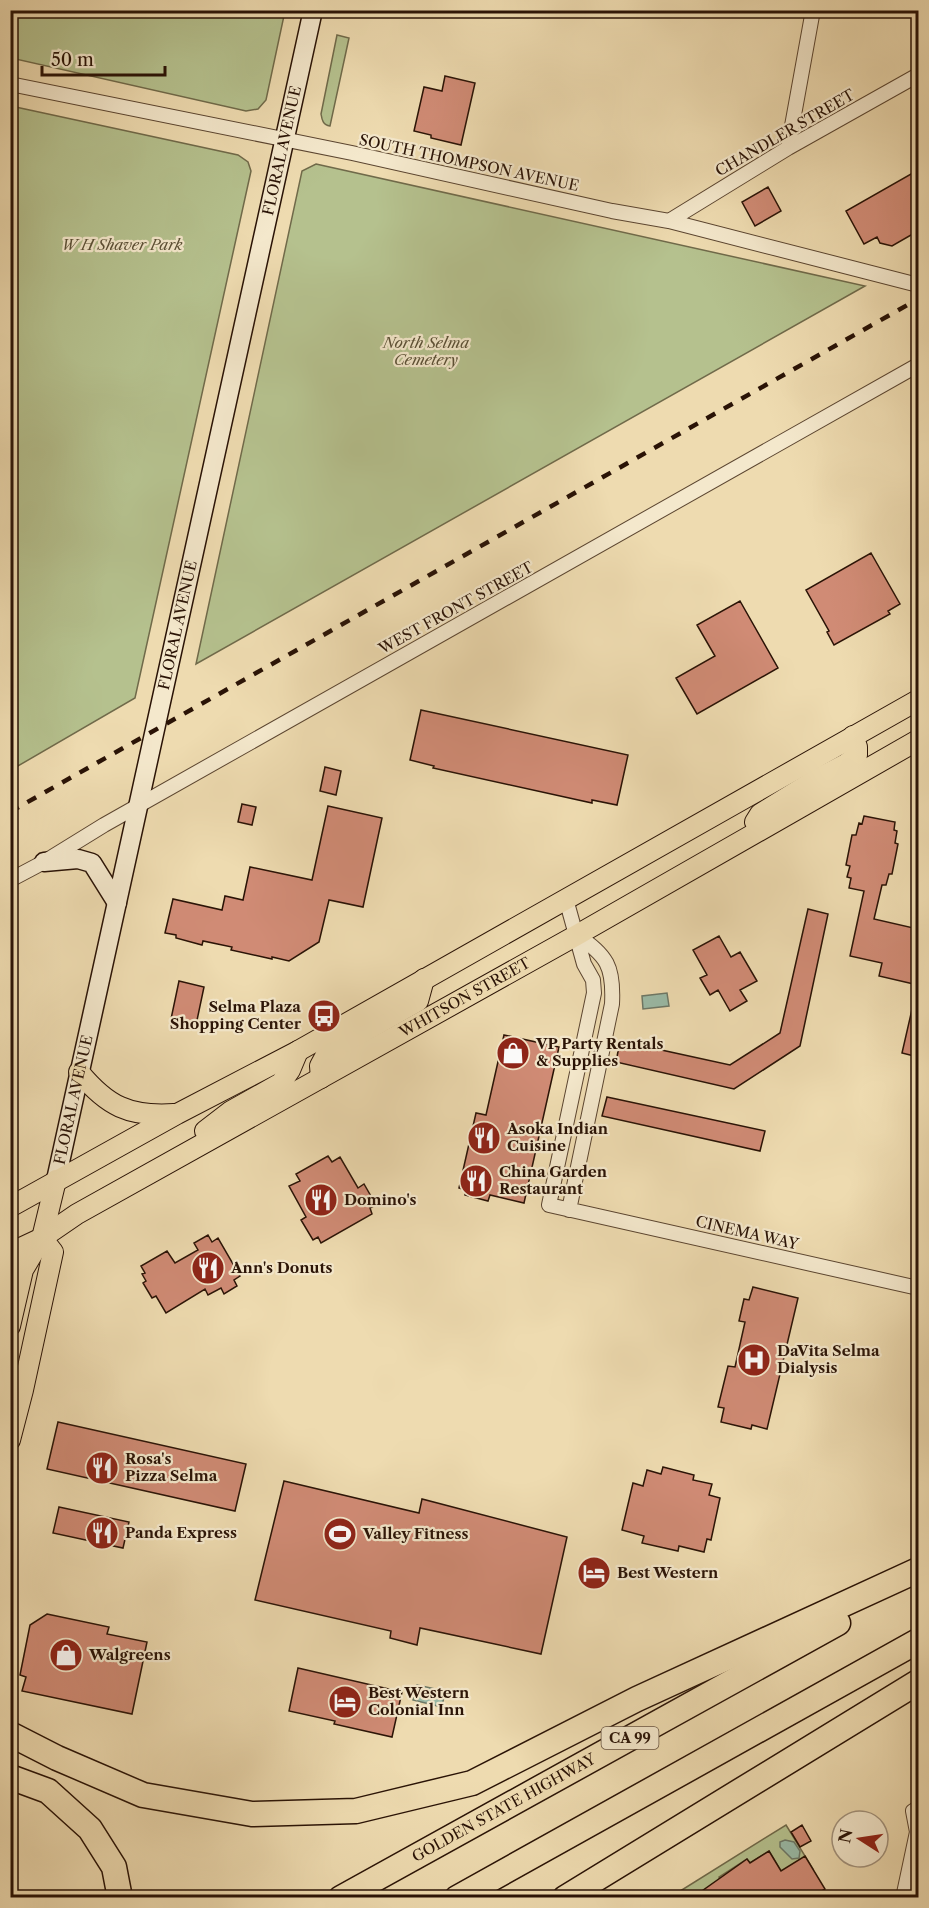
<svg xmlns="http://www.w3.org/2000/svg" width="929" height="1908" font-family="'Libre Caslon Text',serif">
<rect width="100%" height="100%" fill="#eedbb0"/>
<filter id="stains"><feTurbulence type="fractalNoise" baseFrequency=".00333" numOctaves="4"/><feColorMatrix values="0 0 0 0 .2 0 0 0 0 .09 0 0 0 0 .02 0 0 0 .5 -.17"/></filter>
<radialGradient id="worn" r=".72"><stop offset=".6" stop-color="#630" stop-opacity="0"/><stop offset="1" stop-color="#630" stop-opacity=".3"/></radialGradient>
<path fill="#b5c18e" stroke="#706a4a" stroke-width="1.5" d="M11 10H285V11L266 100 258 109 246 111 11 58Z
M337 35 349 38 330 126C323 125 322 120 321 114Z
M11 106 238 155 248 162 251 171 135 698 11 770Z
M316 164 865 286 196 664 302 171Z
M786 1825 813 1869 781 1871 769 1851 750 1863 747 1859 719 1877 720 1880 703 1897 669 1898Z"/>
<path fill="#9abba8" stroke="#6d7867" stroke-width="1.5" d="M667 993 669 1006 643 1009 642 996Z
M417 1685 445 1691 442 1707 413 1700Z
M785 1840 794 1842 800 1851 799 1858 792 1859 780 1847V1842Z"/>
<path fill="#d08b75" stroke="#2a1306" stroke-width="1.5" d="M445 76 475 83 461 145 431 138V135L414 131 424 87 442 91Z
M918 170V231L892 246 880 243 877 237 864 244 846 211Z
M768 187 781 211 755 226 742 202Z
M871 553 900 604 888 611 890 614 834 645 827 632 829 631 806 590Z
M740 601 778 668 697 714 676 678 715 656 697 625Z
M421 710 628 755 617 805 592 800V803L433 768 434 766 410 760Z
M325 767 341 771 336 795 320 791Z
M242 804 256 807 252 825 238 822Z
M328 806 382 818 363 907 329 900 319 942 289 961 272 957V959L231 950 232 947 203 941 202 945 176 938V935L165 933 173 899 222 910 225 896 243 900 250 867 312 880Z
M864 816 895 822 894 830 897 831 895 843 898 844 892 874H889L886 885H882L874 919 918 929V985L879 976 882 963 850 956 864 891 849 888 851 878 847 877 850 866 846 865 852 835H856L859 823 862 824Z
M808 909 828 914 800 1046 734 1089 616 1062 620 1041 730 1065 780 1033Z
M719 936 731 957 740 952 757 981 740 990 747 1001 730 1011 718 990 710 995 700 978 707 975 693 950Z
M179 981 204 987 196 1025 171 1019Z
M913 1005 918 1006V1057L902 1053Z
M504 1035 559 1047 524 1203 490 1195 488 1201 465 1195 466 1190 459 1188 476 1113 486 1115Z
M607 1097 765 1131 760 1151 602 1116Z
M328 1156 332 1162 340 1157 358 1188 364 1184 376 1205 370 1208 372 1214 321 1243 318 1237 313 1240 301 1220 306 1217 289 1186 300 1181 296 1174Z
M208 1235 212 1242 218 1238 240 1276 234 1280 237 1286 224 1294 221 1288 208 1295 205 1289 166 1313 156 1296 152 1298 143 1283 146 1281 142 1274 145 1273 141 1266 167 1251 175 1263 198 1250 194 1243Z
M753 1287 798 1298 767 1429 752 1425 751 1429 721 1422 724 1408 718 1407 728 1366 735 1367 745 1322 739 1321 744 1299 749 1300Z
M58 1422 246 1464 235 1511 47 1469Z
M663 1467 694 1475 693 1480 712 1484 709 1495 720 1498 711 1540 707 1539 704 1552 679 1546 678 1551 642 1543 644 1536 622 1530 633 1483 643 1486 647 1470 661 1474Z
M284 1481 419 1513 422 1499 567 1537 541 1654 420 1628 417 1645 390 1638 391 1631 255 1600Z
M59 1507 129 1522 123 1548 53 1533Z
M47 1614 109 1627 107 1634 147 1642 132 1714 22 1691 26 1677 20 1675 30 1625Z
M298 1668 402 1692 392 1737 334 1724 335 1721 289 1711Z
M802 1825 811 1841 800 1847 791 1832Z
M769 1851 781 1871 805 1856 825 1889 811 1898H692L747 1859 750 1863Z"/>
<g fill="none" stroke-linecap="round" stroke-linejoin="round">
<g stroke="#5b4530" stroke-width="16">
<path id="street" d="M10 84 352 153 612 211 669 221 918 285
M788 148 813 10
M669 221 788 148 918 75
M10 880 44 862 104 825 918 365
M566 899 584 964 593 980 594 993 549 1205 918 1288
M569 1210 612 1004C614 966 607 956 577 935
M903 1898 917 1832 913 1811 918 1808"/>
</g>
<g stroke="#2a1306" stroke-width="21">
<g id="secondary">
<path d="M44 862 78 859 92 863 117 903"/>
<path id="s1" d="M56 1180 313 10"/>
</g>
</g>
<g stroke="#2a1306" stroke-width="22">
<g id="primary">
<path d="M755 822 760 814 815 780 846 764 857 755V747L853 736"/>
<path d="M79 1072C107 1106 129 1117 174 1114"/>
<path d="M321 1078 320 1066 327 1053 418 1001 424 979"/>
<path d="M205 1131 231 1111 281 1083 290 1070 298 1051"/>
<path d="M10 1207 177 1114 298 1051 918 700"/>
<path id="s2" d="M10 1253 42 1238 77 1214 577 935 918 740"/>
<path d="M10 1326 23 1270 42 1238 56 1180"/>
<path d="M10 1440 23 1390 53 1252 42 1238"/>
</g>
</g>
<g stroke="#2a1306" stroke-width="27">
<g id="highway">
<path d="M10 1734 57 1758 143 1795 252 1814 356 1811 472 1783 637 1699 918 1570"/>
<path d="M10 1777 48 1791 90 1829 114 1867 120 1898"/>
<path id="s3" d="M341 1898 838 1623"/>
<path d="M457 1898 918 1641"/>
<path d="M565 1898 918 1682"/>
</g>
</g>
<use href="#street" stroke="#f4e8cc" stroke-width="14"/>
<use href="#secondary" stroke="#f4e8cc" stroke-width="18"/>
<use href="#primary" stroke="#eedbb0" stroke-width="20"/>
<use href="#highway" stroke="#eedbb0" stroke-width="24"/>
<path stroke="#2a1306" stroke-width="4.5" stroke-dasharray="10 10" stroke-linecap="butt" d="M10 812 918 299"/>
</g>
<defs>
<g id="bus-disc" transform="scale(1.725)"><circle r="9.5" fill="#8f2418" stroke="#f4e8cc"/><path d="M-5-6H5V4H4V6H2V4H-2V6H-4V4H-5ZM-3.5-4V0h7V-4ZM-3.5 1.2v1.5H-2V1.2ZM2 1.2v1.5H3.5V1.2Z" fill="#fff"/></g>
<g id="shop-disc" transform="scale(1.725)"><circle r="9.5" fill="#8f2418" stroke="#f4e8cc"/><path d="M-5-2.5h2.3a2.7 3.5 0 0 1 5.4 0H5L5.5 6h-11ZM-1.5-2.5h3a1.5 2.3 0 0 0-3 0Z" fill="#fff"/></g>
<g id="restaurant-disc" transform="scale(1.725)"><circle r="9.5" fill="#8f2418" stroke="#f4e8cc"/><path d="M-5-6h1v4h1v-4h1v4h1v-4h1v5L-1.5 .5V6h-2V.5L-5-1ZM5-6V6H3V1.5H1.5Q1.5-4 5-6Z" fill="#fff"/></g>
<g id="hospital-disc" transform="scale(1.725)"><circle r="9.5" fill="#8f2418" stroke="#f4e8cc"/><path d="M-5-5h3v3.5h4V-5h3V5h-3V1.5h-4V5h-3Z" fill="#fff"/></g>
<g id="stadium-disc" transform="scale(1.725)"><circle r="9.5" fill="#8f2418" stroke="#f4e8cc"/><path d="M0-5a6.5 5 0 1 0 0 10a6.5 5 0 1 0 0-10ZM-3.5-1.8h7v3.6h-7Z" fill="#fff"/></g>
<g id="hotel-disc" transform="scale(1.725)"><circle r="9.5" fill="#8f2418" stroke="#f4e8cc"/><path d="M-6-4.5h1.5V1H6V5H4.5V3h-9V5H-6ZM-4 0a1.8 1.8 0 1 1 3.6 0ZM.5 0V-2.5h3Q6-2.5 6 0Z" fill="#fff"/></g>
</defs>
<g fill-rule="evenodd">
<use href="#bus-disc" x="324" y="1016"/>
<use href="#shop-disc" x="513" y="1053"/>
<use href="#restaurant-disc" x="484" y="1138"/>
<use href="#restaurant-disc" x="476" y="1181"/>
<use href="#restaurant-disc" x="321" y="1200"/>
<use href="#restaurant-disc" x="208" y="1268"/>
<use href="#hospital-disc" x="754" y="1360"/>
<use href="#restaurant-disc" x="102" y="1468"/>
<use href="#restaurant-disc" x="102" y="1533"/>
<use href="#stadium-disc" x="340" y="1534"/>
<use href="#hotel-disc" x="594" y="1573"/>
<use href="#shop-disc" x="66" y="1655"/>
<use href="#hotel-disc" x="345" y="1702"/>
</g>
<g text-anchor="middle" stroke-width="4.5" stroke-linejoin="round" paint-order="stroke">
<rect fill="#f4e8cc" stroke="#675341" stroke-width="1.5" x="601.5" y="1727" width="57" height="22" rx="4.5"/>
<g font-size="14" font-weight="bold" fill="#2a1306">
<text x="630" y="1743">CA 99</text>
</g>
<g font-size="15" fill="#2a1306" stroke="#f4e8cc">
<text transform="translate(785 133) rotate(-30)" y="5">CHANDLER STREET</text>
<text dy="5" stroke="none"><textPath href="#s1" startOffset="1054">FLORAL AVENUE</textPath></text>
<text transform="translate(469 163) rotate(12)" y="5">SOUTH THOMPSON AVENUE</text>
<text transform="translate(456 608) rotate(-29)" y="5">WEST FRONT STREET</text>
<text dy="5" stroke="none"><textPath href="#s1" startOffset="568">FLORAL AVENUE</textPath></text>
<text dy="5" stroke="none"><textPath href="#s2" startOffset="522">WHITSON STREET</textPath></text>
<text dy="5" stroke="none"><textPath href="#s1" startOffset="82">FLORAL AVENUE</textPath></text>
<text transform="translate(747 1233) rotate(13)" y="5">CINEMA WAY</text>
<text dy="5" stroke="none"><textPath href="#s3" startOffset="186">GOLDEN STATE HIGHWAY</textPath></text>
</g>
<g font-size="15" font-style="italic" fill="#5b5036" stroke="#f4e8cc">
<text x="122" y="250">W H Shaver Park</text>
<text x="426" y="348">North Selma<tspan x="426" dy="17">Cemetery</tspan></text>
</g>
<g font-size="15" font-weight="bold" fill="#2a1306" stroke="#f4e8cc" text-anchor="start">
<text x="301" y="1012" text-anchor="end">Selma Plaza<tspan x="301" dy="17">Shopping Center</tspan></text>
<text x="536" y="1049">VP Party Rentals<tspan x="536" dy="17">&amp; Supplies</tspan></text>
<text x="507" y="1134">Asoka Indian<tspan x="507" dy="17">Cuisine</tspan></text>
<text x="499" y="1177">China Garden<tspan x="499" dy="17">Restaurant</tspan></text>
<text x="344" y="1205">Domino's</text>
<text x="231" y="1273">Ann's Donuts</text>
<text x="777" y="1356">DaVita Selma<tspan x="777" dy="17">Dialysis</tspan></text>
<text x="125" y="1464">Rosa's<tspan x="125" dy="17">Pizza Selma</tspan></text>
<text x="125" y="1538">Panda Express</text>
<text x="363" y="1539">Valley Fitness</text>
<text x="617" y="1578">Best Western</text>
<text x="89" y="1660">Walgreens</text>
<text x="368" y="1698">Best Western<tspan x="368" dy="17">Colonial Inn</tspan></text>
</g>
</g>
<rect width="929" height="1908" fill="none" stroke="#eedbb0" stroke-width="36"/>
<rect x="12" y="12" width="905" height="1884" fill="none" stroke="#2a1306" stroke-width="3"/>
<rect x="18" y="18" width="893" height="1872" fill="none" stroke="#2a1306" stroke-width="1.5"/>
<g transform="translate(860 1839) rotate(282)"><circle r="28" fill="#f4e8cc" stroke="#a3937d" stroke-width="1.5"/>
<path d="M0-4.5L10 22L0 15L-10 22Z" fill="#8f2418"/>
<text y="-9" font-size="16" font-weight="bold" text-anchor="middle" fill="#2a1306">N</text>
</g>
<path d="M42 66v9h123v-9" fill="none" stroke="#2a1306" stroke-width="3"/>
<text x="51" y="66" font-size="18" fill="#2a1306" stroke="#f4e8cc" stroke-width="4.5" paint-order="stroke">50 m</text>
<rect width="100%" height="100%" filter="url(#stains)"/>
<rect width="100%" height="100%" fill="url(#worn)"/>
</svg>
